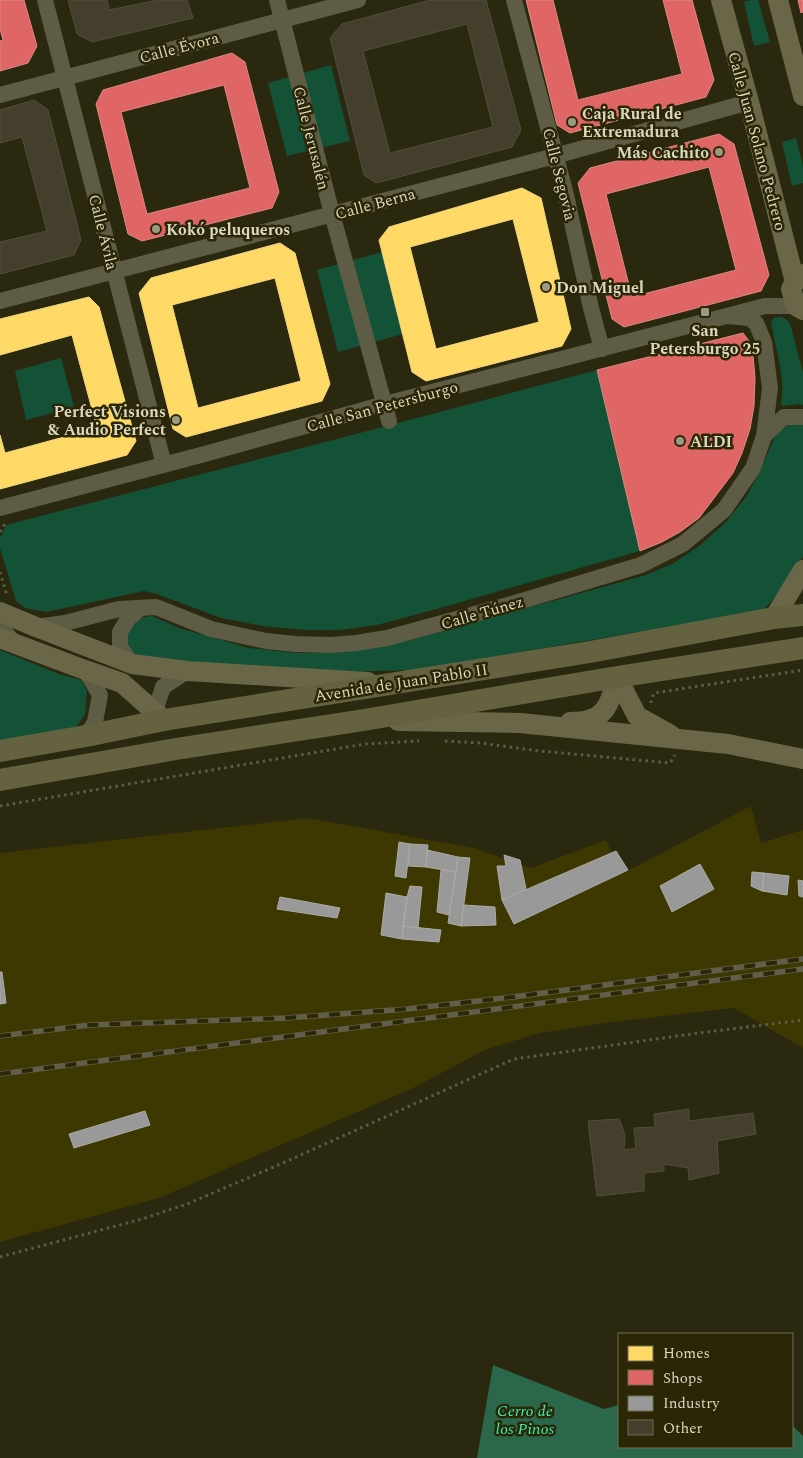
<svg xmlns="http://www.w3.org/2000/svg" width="803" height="1458" font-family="Spectral,serif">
<rect width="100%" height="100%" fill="#2a280f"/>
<path fill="#3d3802" d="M751 806 761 843 803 830V1048L734 1008 612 1022 540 1033 487 1049 413 1088 159 1198 0 1242V853L308 818 474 848 531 868 606 840 622 874Z"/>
<path fill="#145238" d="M751 0H758L770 42 754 46 744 2Z
M331 65 350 141 287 156 268 83Z
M796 138 803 166V183L792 186 782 142Z
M382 252 403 334 338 352 317 270Z
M779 317C786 318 789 321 791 327L803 373V405L799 404 783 406 781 404C786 376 775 349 771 321L774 318Z
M61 358 74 407 26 420 15 371Z
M597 370 640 551 440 608 377 625 340 630H306L263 626 221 618 157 594 144 591 46 612 25 608 16 601 0 548V538L6 525 421 417Z
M791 423 803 424V557L774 598 767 606 761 611 433 667 408 670 343 672 144 659 132 654 128 648 126 639 128 630 138 620 145 617 152 616 179 628 249 648 298 653H324L353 650 411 640 646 575 674 563 699 546 725 523 746 497 760 471 776 434Z
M0 650 59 674 81 680 87 691 85 714 74 731 0 742Z"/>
<path fill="#2a674b" d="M493 1365 604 1409 619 1405V1447H792V1425L803 1436V1458H477Z"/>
<path fill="#ffd966" stroke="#f4d881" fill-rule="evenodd" d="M522 188 541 198 571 329 562 346 426 381 412 372 379 240 389 227ZM513 219 539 322 436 349 410 247Z
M280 243 295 253 330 384 322 401 186 437 173 429 139 293 151 278ZM275 278 301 381 198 408 172 305Z
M89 297 99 307 136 441 127 455 0 489V435L5 453 97 428 72 335 0 355V319Z"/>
<path fill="#e06666" stroke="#de8881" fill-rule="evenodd" d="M0 0H24L37 46 28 63 0 71V41L3 40 0 29Z
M526 0H553L578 100 682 74 663 0H692L714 80 706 97 570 133 557 125Z
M798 0H803V12L801 13Z
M232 53 245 62 279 192 272 208 142 241 128 234 96 104 103 90ZM224 85 250 188 147 214 121 112Z
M719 134 734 144 769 275 761 291 624 327 612 319 578 183 590 168ZM709 167 736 270 632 297 606 194Z
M743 333 749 341 753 355 755 378 754 406 750 429 742 453 733 473 699 518 680 532 662 542 640 551 597 370Z"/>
<path fill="#999" stroke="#acaca5" d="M399 842 410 844 406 878 395 876Z
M410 844 428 845 426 867 408 866Z
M427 850 458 857 456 872 426 867Z
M616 851 628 870 514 924 502 900Z
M504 855 520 860 526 889 502 900 497 866H506Z
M458 857 470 858 461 926 448 923Z
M700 864 714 889 672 912 660 886Z
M441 870 456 872 449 915 437 912Z
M752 872 764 873 762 891 751 886Z
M764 873 789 876 787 895 762 891Z
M798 880 803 881V897L799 896Z
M410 886 422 887 418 928 403 926 407 897Z
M386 893 407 897 402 939 381 935Z
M280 897 340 908 337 918 277 909Z
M464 905 495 907 496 925 461 926Z
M403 926 441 930 439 942 402 939Z
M0 972H2L6 1003 0 1004Z
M145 1111 150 1125 74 1148 69 1134Z"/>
<path fill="#443f2c" stroke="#534e3b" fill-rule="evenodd" d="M68 0H107L109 10 158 0H187L193 18 92 42 77 34Z
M430 0H486L521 130 512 147 376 183 364 175 330 38 342 24ZM467 24 493 127 390 153 363 51Z
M34 100 48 110 81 240 74 255 0 274V242L47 231 22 137 0 143V110Z
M689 1109V1121L753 1113 756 1134 717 1141 719 1173 689 1180 688 1168 664 1164V1171L644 1173V1191L597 1196 588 1121 619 1119 625 1135 624 1150 636 1148 634 1128 655 1127 654 1114Z"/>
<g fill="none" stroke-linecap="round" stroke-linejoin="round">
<path stroke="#5e5b46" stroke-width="3" stroke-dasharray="2.5 4" stroke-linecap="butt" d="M0 532 6 522
M0 572 7 596
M651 703V700L654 693 803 670
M445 741 480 743 540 751 670 763 675 755
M0 806 365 744 419 741
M0 1257 142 1219 187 1204 283 1163 514 1059 699 1033 803 1020"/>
<path stroke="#5e5c44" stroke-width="16" d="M45 0 164 465
M277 0 332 214 389 421
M514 0 565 191 591 308 602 349
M0 95 358 0
M0 301 555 156 749 102
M764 436 784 417H803
M0 508 201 455 385 404 565 358 765 306H796
M0 621 3 629 14 643
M36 627 65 623 119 609 156 607 211 629 266 641 295 644 331 645 356 643 387 638 508 605 641 565 683 544 724 510 753 468 764 436 770 388 764 342 756 323 749 318 727 316
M132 664 120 647V632L128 619 141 608
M85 670 100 695 95 722 86 736
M155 711 163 687 187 671"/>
<path stroke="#6a6748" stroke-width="20" d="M721 0 749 102 795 282
M778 0 803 96
M803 274 795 282 791 289 796 306 803 310
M0 612 36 627 132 664 187 671 368 682
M774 618 803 570
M0 638 85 670 122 683 164 720
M617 677 637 716 671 735
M398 721 520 723 728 744 803 759
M570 722C605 722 609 707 617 677"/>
<path stroke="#656241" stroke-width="22" d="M0 751 86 736 164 720 590 652 774 618 803 615
M0 780 176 749 364 720 617 677 803 648"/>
<g stroke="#615f4b" stroke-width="5.5">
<path id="rail" d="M0 1036 90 1025 286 1018 407 1009 513 997 803 959
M0 1074 803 969"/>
</g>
<use href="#rail" stroke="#2b2706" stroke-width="4" stroke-dasharray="11" stroke-linecap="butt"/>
</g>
<g fill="#9c9a82" stroke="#2b2706" stroke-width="2">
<circle cx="572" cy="122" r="5"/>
<circle cx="719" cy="152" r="5"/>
<circle cx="156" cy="229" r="5"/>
<circle cx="546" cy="287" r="5"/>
<rect x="700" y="307" width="10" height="10" rx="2.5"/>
<circle cx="176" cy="420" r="5"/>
<circle cx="680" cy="441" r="5"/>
</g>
<g text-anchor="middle" stroke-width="5" stroke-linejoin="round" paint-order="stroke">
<g font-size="16" fill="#d9d7c0" stroke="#2b2706">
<text transform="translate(179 47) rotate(-15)" y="6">Calle Évora</text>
<text transform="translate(312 138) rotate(76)" y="6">Calle Jerusalén</text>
<text transform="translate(758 141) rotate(75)" y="6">Calle Juan Solano Pedrero</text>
<text transform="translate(560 174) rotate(76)" y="6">Calle Segovia</text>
<text transform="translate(375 203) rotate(-15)" y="6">Calle Berna</text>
<text transform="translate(104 232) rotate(76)" y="6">Calle Ávila</text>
<text transform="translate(382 406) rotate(-15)" y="6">Calle San Petersburgo</text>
<text transform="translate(482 612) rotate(-16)" y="6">Calle Túnez</text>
<text transform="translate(401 682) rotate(-9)" y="6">Avenida de Juan Pablo II</text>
</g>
<g font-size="16" font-weight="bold" fill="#d9d7c0" stroke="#2b2706" text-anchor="start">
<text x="582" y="119">Caja Rural de<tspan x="582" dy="18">Extremadura</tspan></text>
<text x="709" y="158" text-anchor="end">Más Cachito</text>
<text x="166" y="235">Kokó peluqueros</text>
<text x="556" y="293">Don Miguel</text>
<text x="705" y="336" text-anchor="middle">San<tspan x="705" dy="18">Petersburgo 25</tspan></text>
<text x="166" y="417" text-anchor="end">Perfect Visions<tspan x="166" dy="18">&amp; Audio Perfect</tspan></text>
<text x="690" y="447">ALDI</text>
</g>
<g font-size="16" font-style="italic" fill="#39f2b0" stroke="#2b2706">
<text x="525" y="1416">Cerro de<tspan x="525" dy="18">los Pinos</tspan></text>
</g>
</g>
<rect x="618" y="1333" width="175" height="115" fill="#2b2706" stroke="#716d50"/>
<rect x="628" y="1346" width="25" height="15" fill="#ffd966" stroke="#716d50"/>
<text x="663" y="1358" font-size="15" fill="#d9d7c0">Homes</text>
<rect x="628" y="1370" width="25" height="15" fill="#e06666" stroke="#716d50"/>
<text x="663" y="1383" font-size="15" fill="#d9d7c0">Shops</text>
<rect x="628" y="1396" width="25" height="15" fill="#999999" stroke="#716d50"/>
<text x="663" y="1408" font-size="15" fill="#d9d7c0">Industry</text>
<rect x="628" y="1420" width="25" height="15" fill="#443f2c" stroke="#716d50"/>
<text x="663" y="1433" font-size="15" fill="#d9d7c0">Other</text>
</svg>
